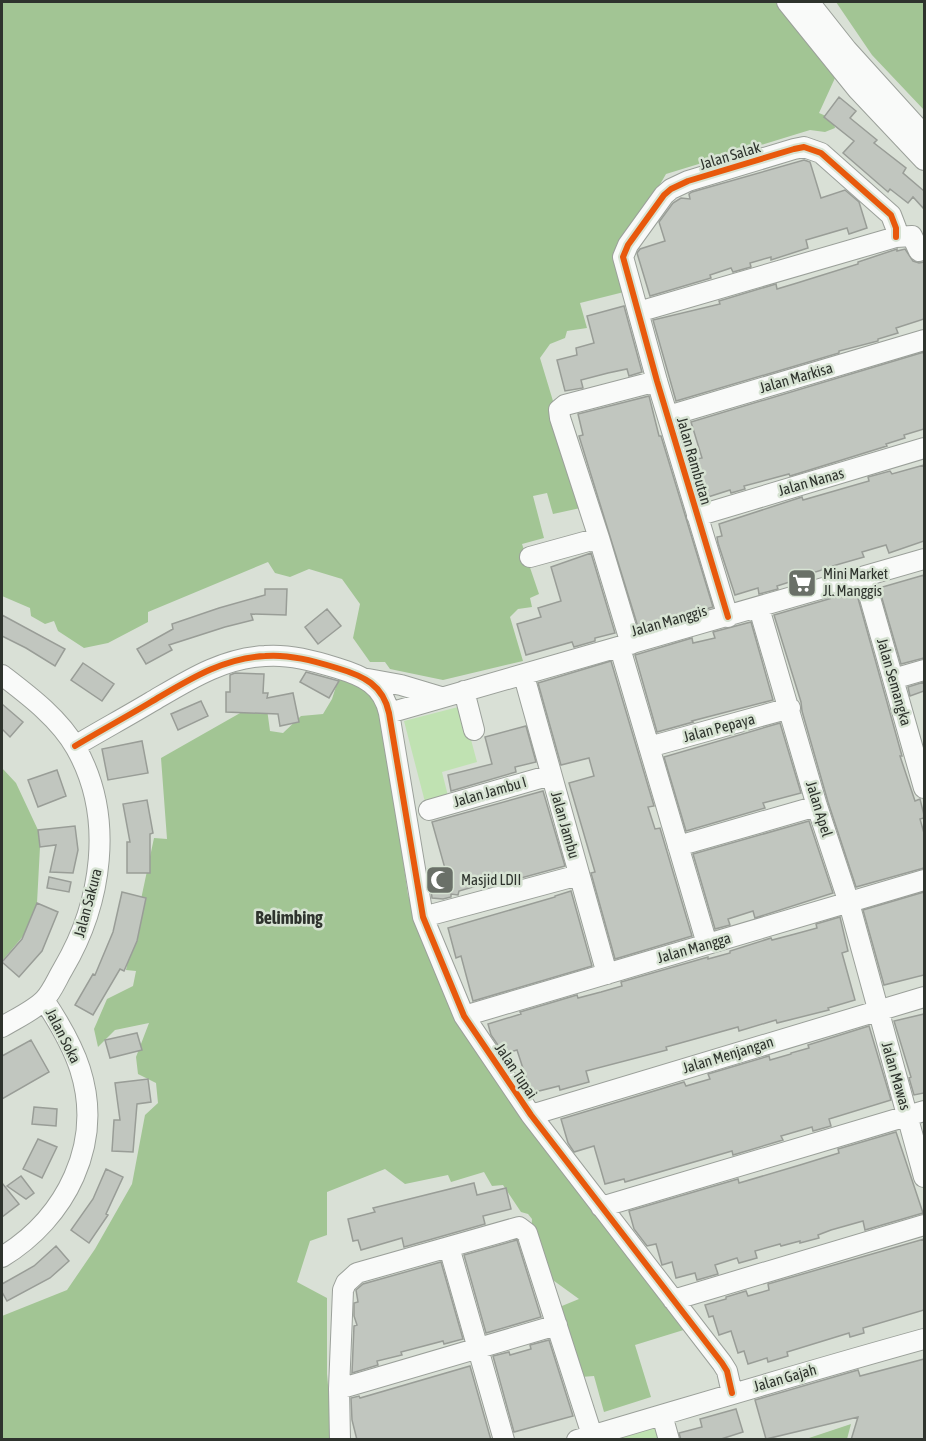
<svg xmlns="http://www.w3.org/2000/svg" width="926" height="1441" font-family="'Asap Condensed',sans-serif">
<rect width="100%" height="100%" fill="#d9e0d6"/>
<path fill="#c0e2b2" d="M462 706 477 762 442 772 448 796 425 802 404 721Z
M659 1424 662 1440H610Z"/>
<path fill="#a2c594" d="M2 2H779L835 78 819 113 833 119 835 128 825 132 810 130 666 174 617 259 624 292 580 303 587 328 567 331 565 338 550 344 540 358 585 507 553 514 547 493 533 496 544 538 522 544 539 594 530 598 532 607 518 609 510 617 523 661 443 680 390 669 385 662H370L353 638 360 604 342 579 309 569 290 577 275 573 268 562 148 612V622L108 643 84 648 58 631 54 621 45 624 31 616 30 608 2 596Z
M836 2H924V110L872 55Z
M340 674 369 687 378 701 384 729 408 895 461 1027 690 1328 635 1345 651 1397 604 1412 594 1376 581 1377 557 1308 579 1299 550 1278 531 1234 532 1219 528 1214 521 1212 503 1185 492 1186 484 1172 451 1182 448 1175 405 1184 385 1169 327 1192V1235L310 1241 297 1282 327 1298V1374L333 1439 2 1440V1316L67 1290 95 1249 132 1184 145 1115 158 1103 156 1083 138 1074 136 1057 149 1023 115 1030 98 1047 94 1029 107 999 133 986 136 971 126 970 154 838 167 839 161 758 256 704 267 709 270 731 283 733 301 716 323 714 332 699Z
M2 768 16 783 38 830 40 847 37 903 24 935 2 961Z
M851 1424 847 1439H806Z"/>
<path fill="#c1c6bf" stroke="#999d97" stroke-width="1.5" d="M839 97 856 111 850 118 877 140 874 143 906 168 903 173 924 191V209L913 197 908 203 890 189 888 192 843 153 854 141 824 117Z
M804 160 810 162 821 198 845 190 859 202 867 228 849 234 847 228 806 240 808 248 771 260V257L750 263 751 267 733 272 731 268 710 275 711 278 650 296 637 253 640 249 665 241 659 222 673 203 681 198 690 199 689 194 692 192Z
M897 249V251L905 249 913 261 919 263 924 262V319L896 328 898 333 878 339V341L839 351V353L676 401 653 320 720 304 719 301 776 284 777 289 797 283 858 264V262Z
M624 306 642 372 629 376 627 369 608 373 581 380 583 388 565 391 557 360 577 355 576 348 594 343 587 316Z
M924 352V429L904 435 905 438 886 444 887 446 790 476 789 474 744 486 745 489 731 493 730 490 708 497 696 459 702 458 691 422Z
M649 396 659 436H661L713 607 658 623 657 622 638 627 579 436 583 435 578 414Z
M924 465V541L889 553 886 545 862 552 864 557 822 569V570L799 577V579L777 586 778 589 759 594 758 588 735 595 718 543 717 537 722 536 719 524 802 497 803 500 869 481 868 477 890 471 892 474Z
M591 553 615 633 595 638V641L574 647 572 642 526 655 517 624 541 617 538 608 561 601 551 567Z
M924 575V658L901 664 879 588Z
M265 589H287L286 615 251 614 253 620 225 627 169 645 172 650 146 664 137 649 173 629 172 624 219 608 265 595Z
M856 591 902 756H900L915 801 920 799 924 815V818L920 819 924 833V868L856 887 828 802 802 711 801 702 774 615Z
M327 609 341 626 318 644 305 627Z
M2 615 65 649 55 666 26 648 2 636Z
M751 622 773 700 692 721 693 722 657 732 635 655 692 638 693 643 715 638 713 632Z
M611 661 654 806 648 807 655 829 660 828 692 936 615 959 591 873 595 872 569 783 594 776 589 758 561 765 538 683Z
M83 663 114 684 102 701 71 680Z
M306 672 339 681 329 698 300 682Z
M235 673 264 674 263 693H268L267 698 293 693 299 722 280 726 278 714 226 712V692H230V675Z
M924 682V691L910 696 908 687Z
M201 701 208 716 178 730 171 714Z
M2 704 23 722 10 737 2 729Z
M780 723 801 793 763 803 765 808 686 831 664 757Z
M526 726 536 762 515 767 516 772 451 791 448 775 492 764 485 737Z
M142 741 148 773 108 780 102 749Z
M57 770 66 796 38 807 28 780Z
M543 791 565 866 484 888 483 884 459 891 458 895 451 894V897L443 899 432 898 429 870 446 872 432 822Z
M147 800 153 833 150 834V873H127V842H130L123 804Z
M809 821 833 893 755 918 753 911 728 919 730 925 715 929 693 854Z
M75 826 78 850 73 873 50 872 56 845 40 847 38 830Z
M49 877 71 882 69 892 47 888Z
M571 891 592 966 473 1001 461 956 456 958 448 928 555 897V896Z
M122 892 146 898 137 941 124 971 120 969 93 1015 75 1005 93 974 95 975 113 932Z
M924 892V975L884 985 863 910Z
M37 903 58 912 42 951 19 977 2 962 22 939Z
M840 917 848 951 842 953 855 1000 828 1008 829 1010 777 1023 776 1020 739 1031 738 1027 666 1047 667 1050 586 1071 589 1082 560 1090 559 1086 531 1093 517 1050 504 1054 491 1035 488 1024 521 1014 520 1012 577 995 578 998 601 992 622 986 621 982 708 957V959L730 953V951L771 938 772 940 795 934 817 928 816 924Z
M924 1014V1093L914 1095 909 1078 911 1077 894 1021Z
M869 1026 891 1100 829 1119 831 1126 813 1131 812 1127 781 1136 783 1140 733 1155 732 1151 625 1182 624 1179 605 1184 594 1146 574 1152 568 1143 561 1119 684 1082 686 1086 710 1079 708 1074 769 1056 770 1060 791 1054V1053L809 1048 808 1045Z
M137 1033 142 1050 110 1058 105 1040Z
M31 1040 49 1072 2 1099V1056Z
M148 1079 151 1102 137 1104 133 1152 112 1151 114 1120H120L115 1083Z
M34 1107 57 1109 56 1126 32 1124Z
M896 1132 923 1213 865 1230 863 1221 831 1230 818 1235 819 1238 800 1243V1241L781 1246 780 1244 755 1251 757 1258 739 1263 737 1258 715 1265 718 1274 697 1280 695 1273 676 1278 672 1262 662 1265 656 1244 647 1246 634 1229 629 1211 738 1179 739 1183 800 1165 839 1153 838 1149Z
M38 1139 57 1147 42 1178 23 1169Z
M106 1169 123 1177 106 1214 108 1215 89 1243 71 1230 93 1199Z
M21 1176 34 1193 26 1199 7 1186Z
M2 1183 19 1204 2 1217Z
M474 1183 477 1195 506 1188 511 1209 483 1216 485 1224 404 1247 402 1238 361 1250 358 1240 353 1241 348 1219 375 1212 373 1208Z
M924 1239V1310L863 1328 864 1333 850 1337 849 1333 787 1352 788 1356 768 1362 767 1358 748 1364 744 1351 738 1353 731 1331 719 1335 713 1316 709 1317 705 1305 726 1299V1297L746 1291 748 1296 769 1290 768 1284Z
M517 1240 541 1317 486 1333 464 1255Z
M56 1246 69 1261 50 1278 7 1301 2 1292V1284L34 1266Z
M441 1262 463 1339 444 1344 443 1341 401 1352 402 1355 377 1361 378 1365 352 1373 354 1326 357 1325 354 1316V1303L358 1302 356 1290 363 1284Z
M549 1340 573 1416 514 1432 493 1356 509 1352 510 1355 531 1349 530 1345Z
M924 1359V1440H851L858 1417 766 1439 755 1400 858 1370 860 1376Z
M470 1366 491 1440H357L352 1420 351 1398 359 1396 360 1398Z
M736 1409 743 1432 718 1440H681L679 1433 702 1427 700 1419Z"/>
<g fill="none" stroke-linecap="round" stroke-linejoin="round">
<g stroke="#9ba09a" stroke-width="22">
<path id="minor" d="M787 2 858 90 924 160
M809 2 847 50 924 135
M638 312 896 237 912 236 919 251
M668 416 924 340
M697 516 924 448
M530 557 599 538
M864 577 924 788
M759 608 817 806 849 903 924 1177
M728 617 657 381 623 257 628 245 664 195 671 189 688 181 794 149 804 147 821 153 891 215 896 228V237
M631 644 599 538 560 418 559 410 565 405 657 381
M620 648 707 944
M2 675C28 695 59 718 76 748 115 817 102 903 63 969 57 979 52 992 44 1000 33 1011 15 1019 2 1027
M524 676 607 974
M368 679 401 685 441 697
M893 679 924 670
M464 691 474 730
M389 713 924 559
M75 746C100 731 126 717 151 702 187 681 222 658 265 656 289 654 314 661 337 668 364 676 383 685 389 713L423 917 464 1016 531 1115 722 1363 727 1371 732 1393
M649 747 790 708
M429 810 551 775
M678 846 817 806
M423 917 579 875
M464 1016 924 880
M531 1115 924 997
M601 1207 924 1111
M449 1247 504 1440
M2 1257C66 1218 104 1144 80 1069 72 1044 58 1021 44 1000
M673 1300 924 1225
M339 1389 557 1325
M662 1415 669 1440
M340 1440 339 1389 343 1290 346 1283 357 1273 519 1227 527 1233 592 1435
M577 1440C693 1406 808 1371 924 1339"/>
</g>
<use href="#minor" stroke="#f9faf9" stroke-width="20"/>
<g stroke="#d7e3d3" stroke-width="10">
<path id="cycleway" d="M728 617 657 381 623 257 628 245 664 195 671 189 688 181 794 149 804 147 821 153 891 215 896 228V237
M75 746C100 731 126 717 151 702 187 681 222 658 265 656 289 654 314 661 337 668 364 676 383 685 389 713L423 917 464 1016 531 1115 722 1363 727 1371 732 1393"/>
</g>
<use href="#cycleway" stroke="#e8590c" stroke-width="6"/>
</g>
<defs>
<g id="supermarket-square" transform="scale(1.5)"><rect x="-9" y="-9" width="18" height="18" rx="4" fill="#6a7068" stroke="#d7e3d3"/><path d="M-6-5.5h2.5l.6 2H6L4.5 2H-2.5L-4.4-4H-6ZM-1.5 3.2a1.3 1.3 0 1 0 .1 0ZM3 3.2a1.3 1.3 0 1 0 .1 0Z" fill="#fff"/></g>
<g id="mosque-square" transform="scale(1.5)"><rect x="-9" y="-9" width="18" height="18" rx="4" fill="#6a7068" stroke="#d7e3d3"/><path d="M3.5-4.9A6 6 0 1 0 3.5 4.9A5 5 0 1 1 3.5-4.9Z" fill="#fff"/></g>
</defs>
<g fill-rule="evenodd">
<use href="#supermarket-square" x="802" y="583"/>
<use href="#mosque-square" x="440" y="880"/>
</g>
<g text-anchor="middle" stroke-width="5" stroke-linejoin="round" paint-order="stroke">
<g font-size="15" fill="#2e332d" stroke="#d7e3d3">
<text transform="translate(730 156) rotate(-17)" y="5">Jalan Salak</text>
<text transform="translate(796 378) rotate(-16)" y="5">Jalan Markisa</text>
<text transform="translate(694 461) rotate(74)" y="5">Jalan Rambutan</text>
<text transform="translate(811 482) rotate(-16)" y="5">Jalan Nanas</text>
<text transform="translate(669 621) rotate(-16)" y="5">Jalan Manggis</text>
<text transform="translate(894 682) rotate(74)" y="5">Jalan Semangka</text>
<text transform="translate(719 728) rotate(-15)" y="5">Jalan Pepaya</text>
<text transform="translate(490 792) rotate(-16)" y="5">Jalan Jambu I</text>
<text transform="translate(819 809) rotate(73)" y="5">Jalan Apel</text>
<text transform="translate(565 825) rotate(74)" y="5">Jalan Jambu</text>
<text transform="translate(88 903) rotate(-75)" y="5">Jalan Sakura</text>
<text transform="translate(694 948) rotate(-16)" y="5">Jalan Mangga</text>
<text transform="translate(63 1036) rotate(63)" y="5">Jalan Soka</text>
<text transform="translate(728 1055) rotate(-17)" y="5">Jalan Menjangan</text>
<text transform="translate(516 1071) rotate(56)" y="5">Jalan Tupai</text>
<text transform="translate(896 1076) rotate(74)" y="5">Jalan Mawas</text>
<text transform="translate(785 1378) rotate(-16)" y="5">Jalan Gajah</text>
</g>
<g font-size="15" fill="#2e332d" stroke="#d7e3d3" text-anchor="start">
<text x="823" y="579">Mini Market<tspan x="823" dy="17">Jl. Manggis</tspan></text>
<text x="461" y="885">Masjid LDII</text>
</g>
<g font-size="18" font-weight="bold" fill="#2e332d" stroke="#d7e3d3">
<text x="289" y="924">Belimbing</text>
</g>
</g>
<rect width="926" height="1441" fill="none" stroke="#2e332d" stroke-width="6"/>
</svg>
